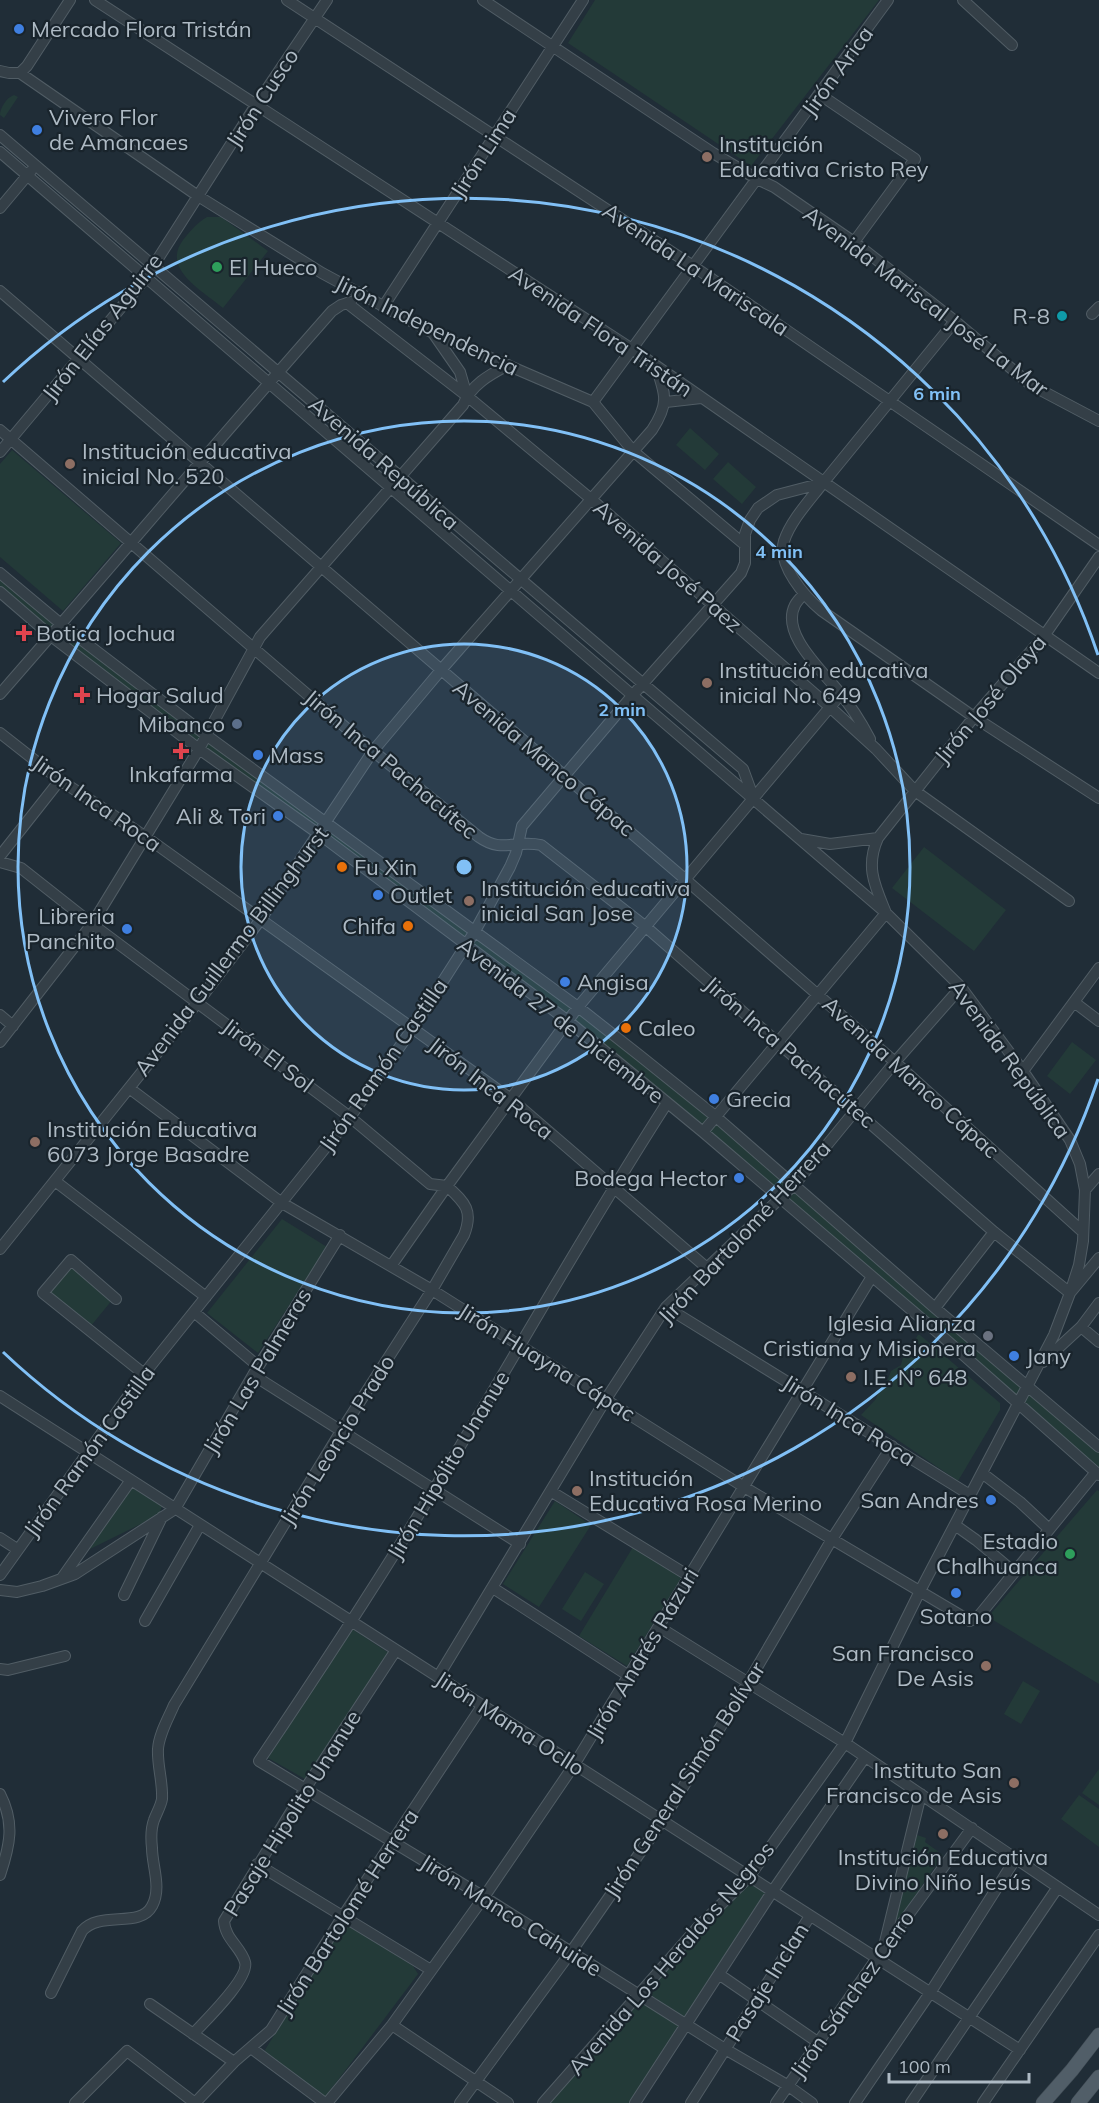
<svg xmlns="http://www.w3.org/2000/svg" width="1099" height="2103" font-family="Mulish,sans-serif">
<rect width="100%" height="100%" fill="#202d37"/>
<path fill="#233a38" d="M595 0H879L751 166 568 43Z
M14 95 18 97 4 118 0 115C0 108 7 97 14 95Z
M207 217H221L268 251 223 308C203 291 161 269 183 240 191 230 197 223 207 217Z
M690 428 719 454 705 470 676 445Z
M12 450 121 543 63 611 0 557V464Z
M728 462 756 487 742 504 713 479Z
M0 578 57 625 51 630 0 587Z
M62 629 202 737 198 743 56 636Z
M208 740 322 824 317 830 203 748Z
M328 828 471 932 464 939 323 834Z
M924 847 1006 910 974 951 892 888Z
M476 934 575 1007 566 1015 470 944Z
M580 1010 790 1184 779 1194 572 1020Z
M1072 1042 1096 1060 1070 1094 1047 1076Z
M795 1189 1023 1387 1017 1398 785 1199Z
M282 1219 327 1247 258 1353 207 1313Z
M72 1265 113 1299 90 1327 48 1292Z
M918 1335H920L1000 1403V1410L958 1481 861 1415 876 1399 879 1390 888 1379 891 1371 901 1365 904 1353C910 1351 917 1355 919 1345L916 1338Z
M1028 1390 1099 1451V1472L1021 1403Z
M131 1487 162 1506 159 1515 88 1550Z
M1097 1490 1099 1491V1684L988 1617Z
M555 1501 591 1525 539 1607 503 1584Z
M633 1547 681 1578 627 1666 579 1636Z
M585 1572 604 1584 581 1621 562 1609Z
M352 1629 389 1653 305 1779 268 1758Z
M1023 1681 1040 1691 1021 1724 1004 1714Z
M1099 1769V1805L1082 1793Z
M1079 1795 1099 1809V1847L1061 1819Z
M917 1835 926 1838 925 1842 943 1855 892 1929Z
M748 1882 769 1894 688 2021 643 1993 675 1957Z
M347 1925 413 1966 418 1974 326 2096 323 2097 267 2055 265 2050 339 1929Z
M640 1997 685 2025 633 2103H548Z"/>
<g fill="none" stroke-linecap="round" stroke-linejoin="round">
<g stroke="#515d65" stroke-width="12">
<path id="minor" d="M95 0 632 349 1099 673
M287 0 693 266 1099 545
M483 0 713 153 757 179 774 187 854 242 955 321 1031 385 1099 421
M963 0 1012 45
M0 71 9 73H20L198 196 322 273 433 333 593 402 633 451 745 545
M20 73 27 66 70 0
M819 94 915 159 854 242
M0 135 743 769 754 799
M0 152 886 913 961 987 1023 1071 1070 1140 1080 1164 1085 1190 1083 1241 1079 1265 1070 1293
M0 208 31 171
M0 291 686 880 895 1062 1083 1232
M347 303 467 396 591 499 831 708 876 749 915 791 1069 901
M383 307 583 0
M1092 314 1099 307
M433 333 460 372 467 396
M593 402 888 0
M666 402 701 398
M0 430 373 751 479 837C503 854 515 839 541 845L646 927 994 1232 1070 1293
M0 452 145 279 256 105 327 0
M823 483C810 500 791 520 784 541 777 565 805 597 822 611L974 717 1099 798
M0 573 61 624 206 735 578 1007 639 1055 715 1116 935 1308 1099 1447
M0 592 51 636 199 749 319 834 568 1021 703 1132 943 1337 1099 1475
M804 594C801 597 797 601 795 605 780 634 823 671 839 692 851 706 861 722 870 739
M0 694C111 567 220 438 332 311L341 305 351 302
M0 733 60 780 146 837 511 1099 707 1268
M801 839 830 844 878 838
M0 856 60 780
M0 862 21 868 92 924 350 1117 430 1184 447 1186
M1074 1002 1099 1021
M0 1015 13 1026
M0 1042 92 924 199 749 260 637 463 405C471 385 489 375 508 365
M1023 1071 1099 968
M129 1088 282 1203 432 1290 744 1487 970 1621 978 1617 1096 1472
M667 1103C585 1230 512 1362 433 1491 378 1582 319 1672 259 1761L484 1897 725 2049 787 2085 812 2103
M703 1132 886 913C875 886 865 867 878 838L974 717 1044 636 1099 557
M55 1181 206 1297
M1085 1190 1099 1174
M0 1249 198 1002 261 919 373 751 441 670 652 430C669 404 666 395 656 367
M391 1266 447 1186 578 1007 841 694
M116 1299 71 1260 43 1293 144 1374
M666 1307 970 1495
M935 1308 994 1232
M194 1312 258 1366
M1081 1327 1099 1342
M1043 1362 1081 1327 1099 1303
M253 1375 520 1544
M0 1396 1020 2050
M982 1473 1020 1502 1049 1529
M552 1492 689 1576
M955 1525 976 1540 1014 1572
M0 1538 17 1549
M0 1575 144 1374 350 1117 413 1028 475 931 510 867 516 853 522 826 632 696 741 573 745 563V534L750 520 758 508 777 495 823 483 955 321
M62 1578 131 1480
M493 1588 629 1676
M0 1590 17 1592 42 1586 75 1574 175 1509 253 1375 340 1235
M124 1595 162 1517
M145 1621 200 1525
M659 1627 845 1743 1099 1915
M0 1669 8 1670 65 1656
M438 1677 606 1399 666 1307 795 1184 895 1062 961 987
M0 1794C15 1823 10 1845 0 1875
M257 1864 431 1970
M885 1942 921 1794
M720 1975 819 2043
M51 1993 82 1931C100 1910 140 1929 152 1906 162 1888 152 1866 152 1848 151 1839 151 1828 154 1820 156 1814 161 1806 162 1799 163 1782 157 1765 158 1749 159 1734 168 1719 174 1705L341 1431 432 1290 464 1235C474 1210 464 1202 447 1186
M150 2004 234 2062
M392 2025 508 2103
M193 2034C204 2022 250 1978 245 1962 241 1947 225 1939 224 1921L305 1789 396 1650
M251 2048 325 2103
M75 2103 127 2051 195 2103 234 2062 271 2030 343 1916 482 1706
M327 2103 392 2025 484 1897 574 1765 871 1278
M460 2103 571 1952 662 1821 749 1681 832 1539 892 1446
M543 2103 698 1927 749 1877 845 1743 920 1591 1054 1335 1070 1293 1099 1258
M635 2103 772 1892 865 1757
M691 2103 810 1916
M776 2103 884 1948 972 1828
M855 2103 930 1993 1016 1858
M911 2103 1058 1887
M983 2103 1099 1935"/>
</g>
<g stroke="#3d4851" stroke-width="15">
<path id="major" d="M1043 2103 1072 2070 1099 2035
M1078 2103 1099 2077"/>
</g>
<use href="#minor" stroke="#343f47" stroke-width="10"/>
<use href="#major" stroke="#515e68" stroke-width="14"/>
</g>
<circle cx="464" cy="867" r="223" fill="#81c0f6" fill-opacity=".12"/>
<g fill="none" stroke="#81c0f6" stroke-width="3">
<circle cx="464" cy="867" r="223"/>
<circle cx="464" cy="867" r="446"/>
<path d="M1098 1079A669 669 0 0 1 3 1352M3 382A669 669 0 0 1 1098 655"/>
</g>
<g fill="#3f7fe0" stroke="#19242c" stroke-width="2">
<circle cx="19" cy="29" r="6"/>
<circle cx="37" cy="130" r="6"/>
<circle cx="258" cy="755" r="6"/>
<circle cx="278" cy="816" r="6"/>
<circle cx="378" cy="895" r="6"/>
<circle cx="127" cy="929" r="6"/>
<circle cx="565" cy="982" r="6"/>
<circle cx="714" cy="1099" r="6"/>
<circle cx="739" cy="1178" r="6"/>
<circle cx="1014" cy="1356" r="6"/>
<circle cx="991" cy="1500" r="6"/>
<circle cx="956" cy="1593" r="6"/>
</g>
<g fill="#8d6e63" stroke="#19242c" stroke-width="2">
<circle cx="707" cy="157" r="6"/>
<circle cx="70" cy="464" r="6"/>
<circle cx="707" cy="683" r="6"/>
<circle cx="469" cy="901" r="6"/>
<circle cx="35" cy="1142" r="6"/>
<circle cx="851" cy="1377" r="6"/>
<circle cx="577" cy="1491" r="6"/>
<circle cx="986" cy="1666" r="6"/>
<circle cx="1014" cy="1783" r="6"/>
<circle cx="943" cy="1834" r="6"/>
</g>
<g fill="#2e9e5b" stroke="#19242c" stroke-width="2">
<circle cx="217" cy="267" r="6"/>
<circle cx="1070" cy="1554" r="6"/>
</g>
<circle fill="#0f9aa8" stroke="#19242c" stroke-width="2" cx="1062" cy="316" r="6"/>
<g fill="#e0444e" stroke="#19242c" stroke-width="2">
<path d="M21 624h6v6h6v6h-6v6h-6v-6h-6v-6h6z"/>
<path d="M79 686h6v6h6v6h-6v6h-6v-6h-6v-6h6z"/>
<path d="M178 742h6v6h6v6h-6v6h-6v-6h-6v-6h6z"/>
</g>
<circle fill="#5c6f8a" stroke="#19242c" stroke-width="2" cx="237" cy="724" r="6"/>
<g fill="#e8710a" stroke="#19242c" stroke-width="2">
<circle cx="342" cy="867" r="6"/>
<circle cx="408" cy="926" r="6"/>
<circle cx="626" cy="1028" r="6"/>
</g>
<circle fill="#6b7280" stroke="#19242c" stroke-width="2" cx="988" cy="1336" r="6"/>
<g text-anchor="middle" stroke-width="4.5" stroke-linejoin="round" paint-order="stroke">
<g font-size="22" fill="#aebac4" stroke="#19242c" text-anchor="start">
<text x="31" y="37">Mercado Flora Tristán</text>
<text x="49" y="125">Vivero Flor<tspan x="49" dy="25">de Amancaes</tspan></text>
<text x="719" y="152">Institución<tspan x="719" dy="25">Educativa Cristo Rey</tspan></text>
<text x="229" y="275">El Hueco</text>
<text x="1050" y="324" text-anchor="end">R-8</text>
<text x="82" y="459">Institución educativa<tspan x="82" dy="25">inicial No. 520</tspan></text>
<text x="36" y="641">Botica Jochua</text>
<text x="719" y="678">Institución educativa<tspan x="719" dy="25">inicial No. 649</tspan></text>
<text x="96" y="703">Hogar Salud</text>
<text x="225" y="732" text-anchor="end">Mibanco</text>
<text x="270" y="763">Mass</text>
<text x="181" y="782" text-anchor="middle">Inkafarma</text>
<text x="266" y="824" text-anchor="end">Ali &amp; Tori</text>
<text x="354" y="875">Fu Xin</text>
<text x="481" y="896">Institución educativa<tspan x="481" dy="25">inicial San Jose</tspan></text>
<text x="390" y="903">Outlet</text>
<text x="115" y="924" text-anchor="end">Libreria<tspan x="115" dy="25">Panchito</tspan></text>
<text x="396" y="934" text-anchor="end">Chifa</text>
<text x="577" y="990">Angisa</text>
<text x="638" y="1036">Caleo</text>
<text x="726" y="1107">Grecia</text>
<text x="47" y="1137">Institución Educativa<tspan x="47" dy="25">6073 Jorge Basadre</tspan></text>
<text x="727" y="1186" text-anchor="end">Bodega Hector</text>
<text x="976" y="1331" text-anchor="end">Iglesia Alianza<tspan x="976" dy="25">Cristiana y Misionera</tspan></text>
<text x="1026" y="1364">Jany</text>
<text x="863" y="1385">I.E. N° 648</text>
<text x="589" y="1486">Institución<tspan x="589" dy="25">Educativa Rosa Merino</tspan></text>
<text x="979" y="1508" text-anchor="end">San Andres</text>
<text x="1058" y="1549" text-anchor="end">Estadio<tspan x="1058" dy="25">Chalhuanca</tspan></text>
<text x="956" y="1624" text-anchor="middle">Sotano</text>
<text x="974" y="1661" text-anchor="end">San Francisco<tspan x="974" dy="25">De Asis</tspan></text>
<text x="1002" y="1778" text-anchor="end">Instituto San<tspan x="1002" dy="25">Francisco de Asis</tspan></text>
<text x="943" y="1865" text-anchor="middle">Institución Educativa<tspan x="943" dy="25">Divino Niño Jesús</tspan></text>
</g>
<g font-size="22" fill="#aebac4" stroke="#19242c">
<text transform="translate(837 71) rotate(-54)" y="8">Jirón Arica</text>
<text transform="translate(262 98) rotate(-57)" y="8">Jirón Cusco</text>
<text transform="translate(483 153) rotate(-57)" y="8">Jirón Lima</text>
<text transform="translate(696 269) rotate(34)" y="8">Avenida La Mariscala</text>
<text transform="translate(926 301) rotate(37)" y="8">Avenida Mariscal José La Mar</text>
<text transform="translate(427 325) rotate(26)" y="8">Jirón Independencia</text>
<text transform="translate(102 327) rotate(-52)" y="8">Jirón Elías Aguirre</text>
<text transform="translate(601 331) rotate(34)" y="8">Avenida Flora Tristán</text>
<text transform="translate(384 463) rotate(41)" y="8">Avenida República</text>
<text transform="translate(668 566) rotate(41)" y="8">Avenida José Paez</text>
<text transform="translate(990 699) rotate(-50)" y="8">Jirón José Olaya</text>
<text transform="translate(544 758) rotate(40)" y="8">Avenida Manco Cápac</text>
<text transform="translate(391 764) rotate(40)" y="8">Jirón Inca Pachacútec</text>
<text transform="translate(97 803) rotate(35)" y="8">Jirón Inca Roca</text>
<text transform="translate(231 951) rotate(-53)" y="8">Avenida Guillermo Billinghurst</text>
<text transform="translate(561 1020) rotate(38)" y="8">Avenida 27 de Diciembre</text>
<text transform="translate(790 1052) rotate(41)" y="8">Jirón Inca Pachacútec</text>
<text transform="translate(268 1055) rotate(37)" y="8">Jirón El Sol</text>
<text transform="translate(1010 1059) rotate(54)" y="8">Avenida República</text>
<text transform="translate(383 1065) rotate(-55)" y="8">Jirón Ramón Castilla</text>
<text transform="translate(911 1077) rotate(42)" y="8">Avenida Manco Cápac</text>
<text transform="translate(491 1088) rotate(38)" y="8">Jirón Inca Roca</text>
<text transform="translate(744 1232) rotate(-47)" y="8">Jirón Bartolomé Herrera</text>
<text transform="translate(547 1362) rotate(32)" y="8">Jirón Huayna Cápac</text>
<text transform="translate(257 1371) rotate(-59)" y="8">Jirón Las Palmeras</text>
<text transform="translate(849 1420) rotate(32)" y="8">Jirón Inca Roca</text>
<text transform="translate(337 1440) rotate(-58)" y="8">Jirón Leoncio Prado</text>
<text transform="translate(89 1451) rotate(-54)" y="8">Jirón Ramón Castilla</text>
<text transform="translate(448 1465) rotate(-59)" y="8">Jirón Hipólito Unanue</text>
<text transform="translate(642 1654) rotate(-59)" y="8">Jirón Andrés Rázuri</text>
<text transform="translate(510 1723) rotate(33)" y="8">Jirón Mama Ocllo</text>
<text transform="translate(684 1780) rotate(-57)" y="8">Jirón General Simón Bolívar</text>
<text transform="translate(292 1813) rotate(-58)" y="8">Pasaje Hipolito Unanue</text>
<text transform="translate(347 1912) rotate(-57)" y="8">Jirón Bartolomé Herrera</text>
<text transform="translate(511 1915) rotate(32)" y="8">Jirón Manco Cahuide</text>
<text transform="translate(671 1958) rotate(-49)" y="8">Avenida Los Heraldos Negros</text>
<text transform="translate(767 1982) rotate(-58)" y="8">Pasaje Inclan</text>
<text transform="translate(852 1994) rotate(-55)" y="8">Jirón Sánchez Cerro</text>
</g>
</g>
<circle cx="464" cy="867" r="9" fill="#81c0f6" stroke="#19242c" stroke-width="3"/>
<g font-size="18" text-anchor="middle" font-weight="bold" fill="#81c0f6" stroke="#19242c" stroke-width="4.5" stroke-linejoin="round" paint-order="stroke">
<text x="937" y="400">6 min</text>
<text x="779" y="558">4 min</text>
<text x="622" y="716">2 min</text>
</g>
<path d="M889 2073v9h140v-9" fill="none" stroke="#aebac4" stroke-width="3"/>
<text x="898" y="2073" font-size="18" fill="#aebac4" stroke="#19242c" stroke-width="4.5" paint-order="stroke">100 m</text>
</svg>
